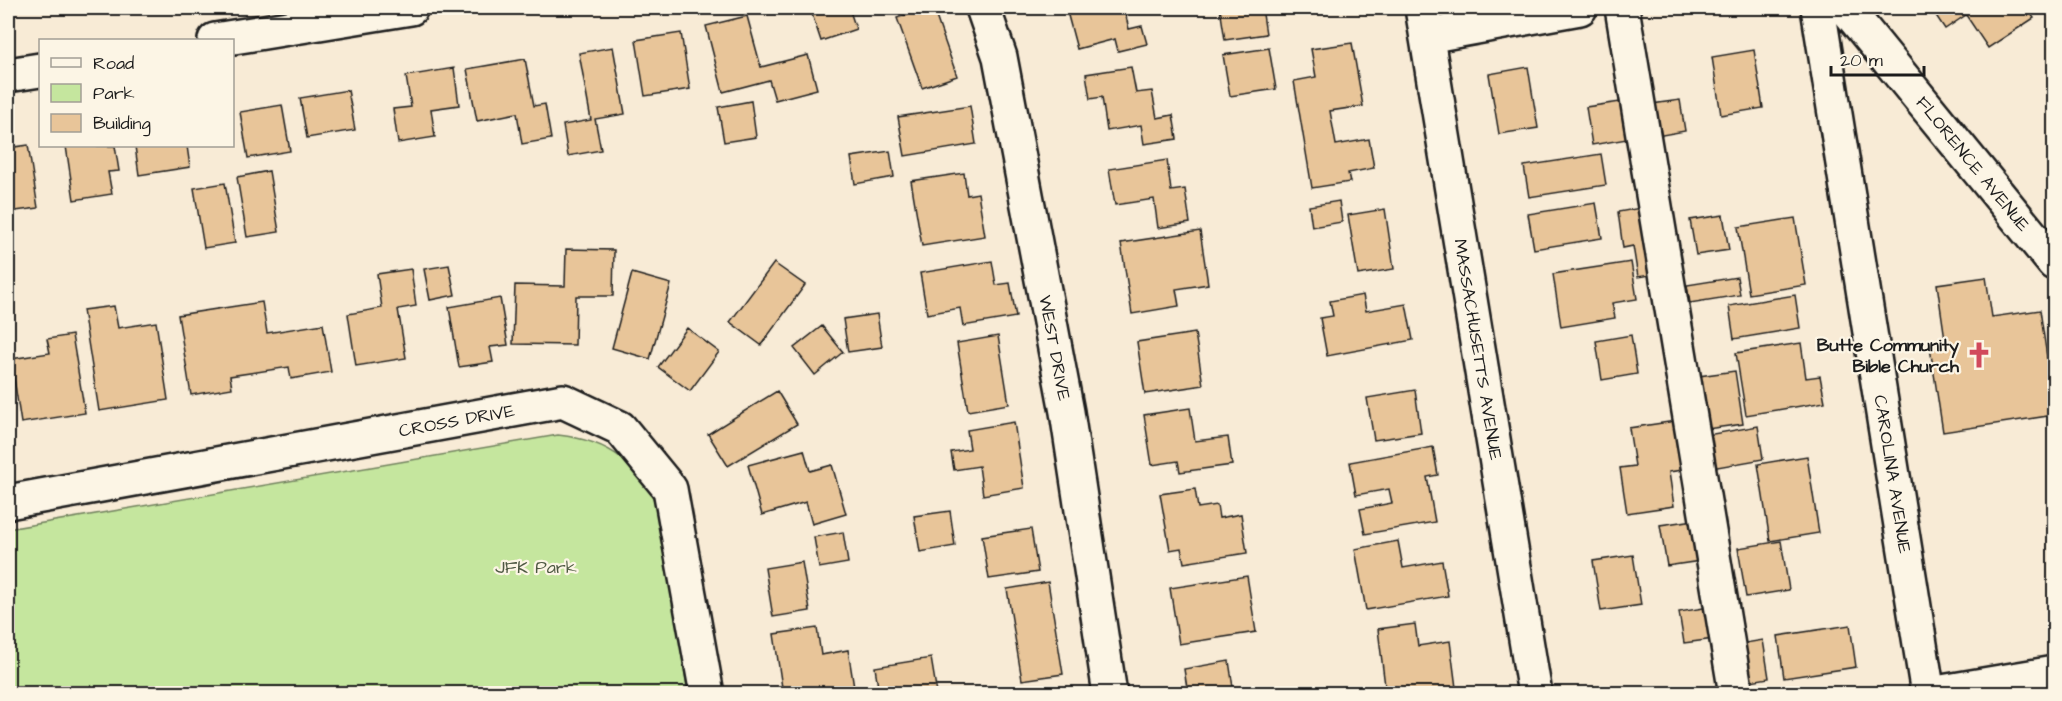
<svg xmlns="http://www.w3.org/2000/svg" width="2062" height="701" font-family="'Architects Daughter',sans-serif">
<rect width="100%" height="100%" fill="#f8ebd6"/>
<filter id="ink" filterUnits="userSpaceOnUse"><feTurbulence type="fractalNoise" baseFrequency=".0167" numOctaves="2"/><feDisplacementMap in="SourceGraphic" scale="12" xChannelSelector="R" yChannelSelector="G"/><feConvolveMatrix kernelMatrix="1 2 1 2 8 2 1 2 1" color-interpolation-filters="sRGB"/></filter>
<g filter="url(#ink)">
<path fill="#c5e69e" stroke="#70815d" stroke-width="1.5" d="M558 435C608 440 643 465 659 513L688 693 8 694V529Z"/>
<path fill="#e8c599" stroke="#1c1c1c" stroke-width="1.5" d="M810 8H849L856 29 821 41Z
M927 8H933L957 76 922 88 897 18Z
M1066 8H1124L1129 29 1142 26 1147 44 1118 51 1115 39 1077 49Z
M1220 8H1262L1266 34 1225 40Z
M1286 8H1321L1287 13Z
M1931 8H2027L2034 18 1988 48 1966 15 1945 29Z
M747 16 761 67 808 55 817 89 775 100 769 80 723 92 706 26Z
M681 33 690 89 645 96 636 40Z
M1352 43 1363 106 1330 111 1336 145 1369 139 1374 168 1348 173 1350 182 1312 188 1294 81 1316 77 1311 49Z
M613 47 625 114 595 119 601 150 568 156 563 125 591 120 579 53Z
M1269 48 1276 89 1230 96 1223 55Z
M1754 50 1763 108 1721 115 1712 57Z
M525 59 534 106 545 104 551 139 522 144 517 113 477 121 467 69Z
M1131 67 1136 93 1152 91 1157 118 1173 115 1177 139 1144 144 1141 125 1107 131 1102 97 1090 99 1086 74Z
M1528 67 1538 128 1499 134 1489 74Z
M454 68 459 105 431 109 435 137 398 143 393 109 411 107 406 76Z
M348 90 355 130 307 138 300 98Z
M1680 100 1685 131 1657 136 1652 104Z
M751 101 756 137 724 142 718 107Z
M1627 101 1633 138 1592 145 1586 107Z
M282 105 290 151 248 158 240 112Z
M970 106 976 144 905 156 898 117Z
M28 145 38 208 8 212V148Z
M66 146H115L119 171 108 172 112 194 74 200Z
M135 146H187L190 167 139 175Z
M890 151 894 177 855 184 851 157Z
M1601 154 1606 185 1529 197 1524 166Z
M1167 160 1171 191 1185 189 1190 223 1158 228 1154 199 1115 205 1109 169Z
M269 171 279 232 247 237 237 177Z
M964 173 967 195 978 193 985 236 922 246 911 181Z
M225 183 235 243 204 248 194 188Z
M1339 201 1342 222 1312 227 1309 206Z
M1596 203 1602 238 1534 249 1528 214Z
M1646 207 1657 274 1638 277 1633 246 1623 248 1618 212Z
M1385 209 1394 269 1358 275 1348 215Z
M1723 215 1729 250 1696 255 1690 220Z
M1795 218 1806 285 1749 294 1738 227Z
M1200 231 1208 284 1176 289 1179 306 1132 314 1121 243Z
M566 249 614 250 613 296H576L575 345 513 344 515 285 565 286Z
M992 261 996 285 1010 283 1016 317 963 326 960 308 927 314 920 273Z
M1631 262 1637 299 1612 303 1615 318 1561 327 1553 274Z
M774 263 805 285 761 345 730 322Z
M449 265 455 295 430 300 424 269Z
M411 269 416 306 398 309 406 358 356 366 348 314 382 308 377 274Z
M632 273 671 284 650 359 612 348Z
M1737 277 1740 295 1690 303 1687 285Z
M1986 277 1992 317 2040 310 2054 404V415L1943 432 1929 341 1945 339 1937 284Z
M1363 295 1366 311 1406 304 1413 340 1327 356 1320 318 1333 316 1330 301Z
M1795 295 1800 328 1734 339 1729 306Z
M500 298 508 345 490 347 493 362 459 367 449 307Z
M262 302 267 333 323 324 331 372 291 379 289 367 230 376 232 388 191 395 178 315Z
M114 306 118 328 156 322 168 400 99 411 83 310Z
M877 314 882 347 848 352 843 319Z
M822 326 843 352 815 375 794 348Z
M687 328 719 352 690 391 658 367Z
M1195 333 1203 385 1145 394 1137 342Z
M72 335 85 413 21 423 11 359 50 353 47 339Z
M1631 335 1637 374 1602 380 1596 341Z
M998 336 1009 404 968 411 957 343Z
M1801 343 1806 378 1820 376 1825 402 1746 415 1736 353Z
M1735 371 1743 424 1707 429 1699 376Z
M1415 390 1421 433 1374 440 1367 398Z
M777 391 797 424 728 466 708 434Z
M1190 408 1195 441 1228 437 1232 465 1180 472 1178 461 1152 465 1144 415Z
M1682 420 1689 469 1669 472 1674 506 1627 513 1620 468 1635 466 1629 428Z
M1014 422 1024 488 983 495 979 466 954 470 951 452 970 449 967 430Z
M1758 426 1763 459 1712 468 1707 435Z
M1433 447 1438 475 1427 477 1435 522 1365 534 1360 509 1392 503 1389 489 1356 495 1350 462Z
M804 450 810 471 832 465 846 514 812 524 806 502 762 515 748 465Z
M1807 456 1819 533 1770 541 1758 464Z
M1195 489 1198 508 1217 505 1219 518 1241 514 1247 553 1184 563 1181 548 1170 550 1160 494Z
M950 511 955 546 920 552 914 516Z
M1694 520 1700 561 1667 566 1660 525Z
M1031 529 1038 572 989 579 982 536Z
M843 532 848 563 819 568 814 537Z
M1398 541 1403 568 1442 561 1448 596 1366 610 1355 549Z
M1781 541 1789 590 1746 597 1738 548Z
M1633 555 1641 605 1601 611 1593 561Z
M802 562 810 611 773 617 765 568Z
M1247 576 1256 632 1179 644 1170 588Z
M1048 582 1063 674 1022 680 1007 589Z
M1709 607 1714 639 1684 643 1679 612Z
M1415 624 1418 646 1450 641 1456 688 1420 694H1386L1378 629Z
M1850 625 1856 667 1784 678 1778 636Z
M817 628 821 655 848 650 855 694H783L774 634Z
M1763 640 1769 678 1745 682 1739 644Z
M931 658 937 694H879L875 667Z
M1229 661 1234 694H1188L1184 669Z"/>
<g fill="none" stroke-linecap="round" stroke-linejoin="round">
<g stroke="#1c1c1c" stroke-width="38">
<g id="minor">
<path id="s1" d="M983 8 1000 57 1067 412 1110 694"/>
<path id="s2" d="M1422 8 1535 694"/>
<path d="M1622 8 1736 694"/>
<path id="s3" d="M1818 8 1928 694"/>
<path id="s4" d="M1846 8 2054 263"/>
<path d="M1427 36 1580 8"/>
<path d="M215 40 411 8"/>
<path d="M8 75 40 70"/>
<path id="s5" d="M8 502 563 401 620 428 670 489 707 694"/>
<path d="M1930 694 2054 673"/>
</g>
</g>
<use href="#minor" stroke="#fcf5e5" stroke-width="33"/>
</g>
</g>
<defs>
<g id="church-bare" transform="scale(2.07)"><path d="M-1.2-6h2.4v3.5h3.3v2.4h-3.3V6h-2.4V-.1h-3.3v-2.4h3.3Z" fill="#d1495b" stroke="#fcf5e5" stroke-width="2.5" paint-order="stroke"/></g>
</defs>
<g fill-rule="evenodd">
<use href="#church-bare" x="1979" y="355"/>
</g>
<g text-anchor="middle" stroke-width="4.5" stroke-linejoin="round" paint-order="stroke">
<g font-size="18" fill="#1c1c1c" stroke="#fcf5e5">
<text dy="6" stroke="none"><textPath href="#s4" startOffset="201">FLORENCE AVENUE</textPath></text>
<text dy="6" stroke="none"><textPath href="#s1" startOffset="348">WEST DRIVE</textPath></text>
<text dy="6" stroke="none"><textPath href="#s2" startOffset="346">MASSACHUSETTS AVENUE</textPath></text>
<text dy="6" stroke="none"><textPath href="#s5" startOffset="456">CROSS DRIVE</textPath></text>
<text dy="6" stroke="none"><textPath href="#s3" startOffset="472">CAROLINA AVENUE</textPath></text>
</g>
<g font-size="18" font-weight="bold" fill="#1c1c1c" stroke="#fcf5e5" text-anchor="end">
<text x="1959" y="351">Butte Community<tspan x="1959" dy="21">Bible Church</tspan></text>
</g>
<g font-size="18" fill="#4f5943" stroke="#fcf5e5">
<text x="536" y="573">JFK Park</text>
</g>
</g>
<rect width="2062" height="701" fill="none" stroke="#fcf5e5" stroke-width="30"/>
<rect x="15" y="15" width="2032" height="671" fill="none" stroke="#1c1c1c" stroke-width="2" filter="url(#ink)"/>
<rect x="39" y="39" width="195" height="108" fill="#fcf5e5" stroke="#a29e95" stroke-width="1.5"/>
<rect x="51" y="58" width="30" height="9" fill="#fcf5e5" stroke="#a29e95" stroke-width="1.5"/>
<text x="93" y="69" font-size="18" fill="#1c1c1c">Road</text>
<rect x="51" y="84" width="30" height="18" fill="#c5e69e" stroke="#a29e95" stroke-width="1.5"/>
<text x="93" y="99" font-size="18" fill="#1c1c1c">Park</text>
<rect x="51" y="114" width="30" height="18" fill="#e8c599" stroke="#a29e95" stroke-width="1.5"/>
<text x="93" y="129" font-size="18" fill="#1c1c1c">Building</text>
<path d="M1831 66v9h93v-9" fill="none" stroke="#1c1c1c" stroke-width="3"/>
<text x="1840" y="66" font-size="18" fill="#1c1c1c" stroke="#fcf5e5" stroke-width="4.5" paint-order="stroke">20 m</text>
</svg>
